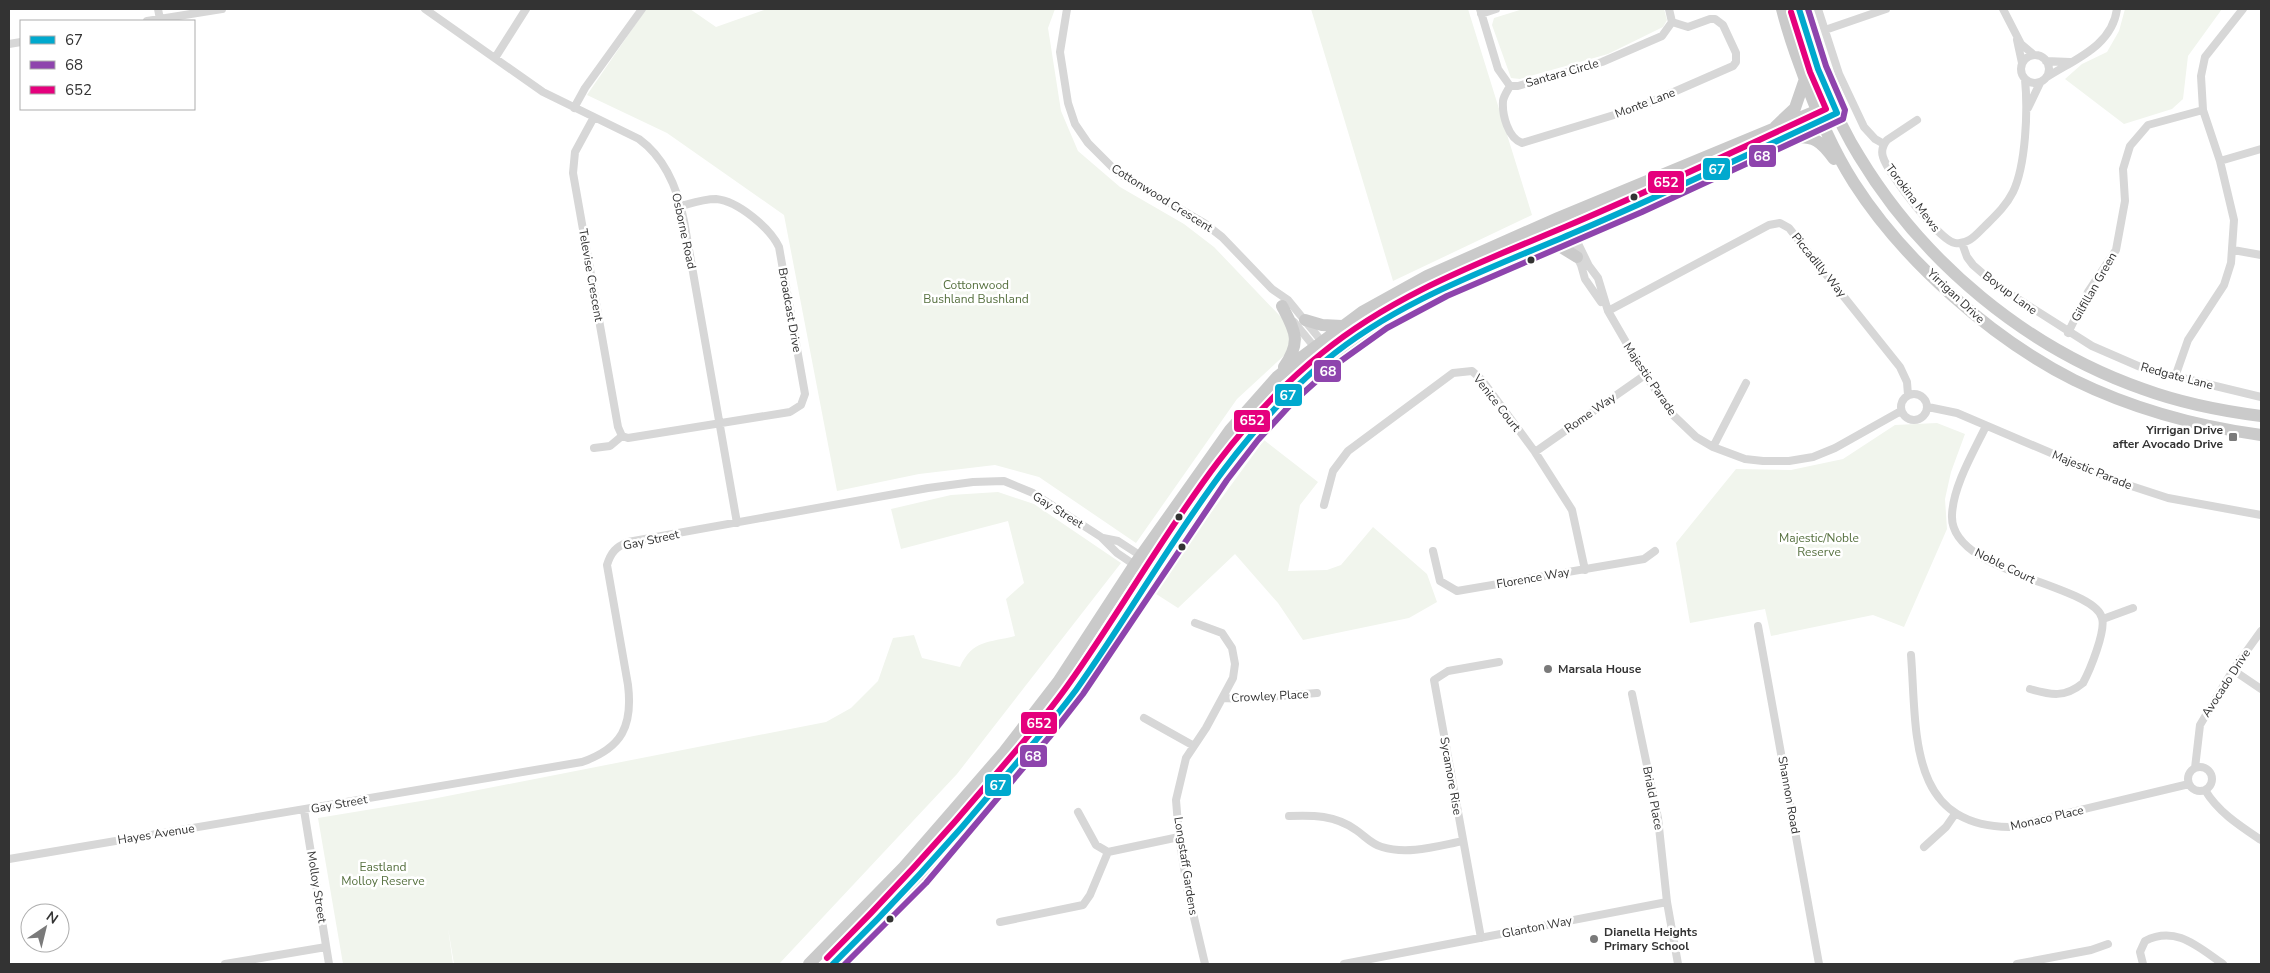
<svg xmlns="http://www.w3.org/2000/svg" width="2270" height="973" font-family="'Nunito Sans',sans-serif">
<rect width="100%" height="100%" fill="#fff"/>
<path fill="#f1f5ed" d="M646 9H690L716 27 767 9H1055L1048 28 1061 111 1078 151 1120 187 1184 224 1214 247 1302 339 1237 399 1136 543 1039 477 995 465 919 474 837 491 784 215 667 133 587 95Z
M1311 9H1468L1532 215 1393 281Z
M1523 9H1664L1667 20 1663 27 1608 54 1520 79 1511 78 1492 25 1494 18Z
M2125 9H2222L2188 56 2183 99 2172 109 2124 124 2065 79 2082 64 2107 52 2119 31Z
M1937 423 1965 434 1951 472 1945 499 1947 529 1904 627 1873 615 1771 636 1765 609 1690 623 1676 543 1736 469 1791 470 1843 459 1895 425Z
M1264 440 1318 482 1300 505 1288 571 1327 570 1341 565 1373 527 1427 574 1437 602 1409 618 1303 640 1278 603 1235 554 1178 608 1153 592Z
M998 492 1034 504 1121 563 957 774 779 964H454L448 928 453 964H343L318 818 427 800 826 722 851 708 878 681 893 638 914 635 922 658 960 667C973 639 989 643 1015 636L1006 599 1024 583 1008 521 901 549 891 509 951 495Z"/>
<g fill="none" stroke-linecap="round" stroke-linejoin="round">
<path stroke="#d7d7d7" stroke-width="8" d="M158 9 160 19
M425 9 543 92 639 139C665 158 678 190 684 221L737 523
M1067 9 1060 52 1068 103 1075 124 1088 143 1118 173 1204 223 1222 237 1272 289 1288 300 1333 355
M1480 9 1498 69 1510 86H1518L1602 62 1662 36 1672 22 1669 9
M1818 9 1839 74 1864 127 1875 139 1884 144
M2003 9 2021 44 2034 55
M1481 14 1496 9
M147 21 222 9
M1825 30 1886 9
M2017 40 2022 63
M9 44 21 42
M2021 69a14 14 0 1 1 28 0a14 14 0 1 1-28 0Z
M495 58 526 9
M2046 61 2070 62
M2047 77C2075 59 2112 46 2117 9
M1510 86C1508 90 1504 95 1503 101 1502 115 1508 138 1522 143L1637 108 1733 66 1736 62V53L1723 25 1715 19H1710L1688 27 1672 22
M574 108 585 88 642 9
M2028 108 2040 83
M594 117 575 152 573 173 618 427 622 436 628 438 790 412 801 405 805 394 779 247C770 228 738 201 716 199 704 199 692 203 681 206
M1917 120 1887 140C1883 145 1881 151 1883 157 1888 174 1940 241 1955 243 1968 245 1976 235 1984 227 1995 216 2006 206 2013 192 2026 165 2028 110 2025 79
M2220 161 2261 149
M1564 215 1589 266 1598 278 1608 311 1645 375 1673 415 1696 437 1713 447 1745 459 1763 461H1789L1813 457 1835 448 1901 411
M1558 218 1581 265 1585 279 1601 302
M1962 243 1967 257 1973 265 1996 285 2092 346 2145 369 2261 397
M2233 250 2261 255
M1608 311 1769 225 1780 223 1789 228 1900 367 1907 382 1908 395
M1294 322 1325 360
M2068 333 2088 292 2116 250 2125 201 2123 169 2130 146 2148 125 2203 110
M2175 377 2188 340 2224 285 2231 263 2234 220 2220 161 2203 110 2201 76 2205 57 2243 9
M1901 407a13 13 0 1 1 26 0a13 13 0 1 1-26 0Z
M1928 407 1957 413 2119 482 2168 498 2261 515
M1986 426C1974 451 1953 486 1952 515 1949 574 2094 584 2102 618 2106 631 2090 670 2083 683 2065 698 2051 695 2030 689
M1713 447 1746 383
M594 448 610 446 622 436
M1535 452 1645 375
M1324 505 1333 471 1348 451 1453 373 1472 371 1482 380 1535 452 1572 510 1585 570
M1103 538 1118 541 1158 567
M1433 551 1440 581 1457 591 1644 559 1655 551
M2103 619 2133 608
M1195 623 1222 633 1232 648 1235 664 1233 678 1206 728 1186 758 1176 800 1179 837 1188 892 1205 964
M1758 626 1819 964
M1911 655C1917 730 1907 826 2009 827L2189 784
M2233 670 2261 689
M1632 694 1658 818 1667 902 1678 964
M1223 698 1243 699 1317 693
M1144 718 1194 746
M2188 779a12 12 0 1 1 24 0a12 12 0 1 1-24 0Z
M2195 768 2200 725 2233 670 2261 631
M2205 790C2218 812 2240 826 2261 840
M304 810 329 964
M1078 812 1096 845 1108 852
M1289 816C1313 815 1335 815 1356 830 1365 836 1371 844 1382 847 1408 855 1437 846 1463 841
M1924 847 1946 827 1955 814
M9 859 582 762C622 748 633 726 628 685L607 565C611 552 616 547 628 542L928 488 973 482 1004 481 1033 493 1101 537 1117 553 1151 576
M1000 922 1083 905 1090 895 1108 852 1179 837
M1481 938 1434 680 1448 671 1499 662
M225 964 326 947
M1344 964 1667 902
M2017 964 2091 950 2108 944
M2143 964 2140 952 2145 941C2176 925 2198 947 2223 964"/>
<path stroke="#cacaca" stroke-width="12" d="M1782 9C1787 29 1793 47 1800 66 1814 106 1831 147 1854 183 1904 261 1991 338 2074 380 2133 409 2196 426 2261 435
M1799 9C1813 59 1831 111 1859 156 1923 262 2026 348 2143 389 2181 403 2222 411 2261 416
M1775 127 1795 108 1805 79
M1791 138C1814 135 1821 141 1834 159
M1553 242 1577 257
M1282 306C1295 331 1302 341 1284 367
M1305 320 1322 325 1342 326
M809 964 904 867 1004 752 1058 682 1135 564 1230 430 1277 377 1303 356 1362 312 1427 276 1558 218 1833 104
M833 964C862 935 891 907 919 877 943 850 966 822 990 795 1019 760 1049 726 1076 689 1155 577 1217 450 1325 361 1397 301 1487 270 1571 234 1661 195 1749 154 1837 113"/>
<g stroke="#fff" stroke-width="10">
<path id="bus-1" d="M833 964C893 905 949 844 1003 779 1028 750 1053 721 1076 690 1156 578 1217 451 1325 361 1397 301 1487 270 1571 234 1661 196 1749 154 1837 113L1818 69 1799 9"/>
</g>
<g stroke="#fff" stroke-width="10">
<path id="bus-2" d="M845 964 926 883 1051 735 1083 694 1227 480 1258 440 1293 402 1331 368 1387 328 1447 296 1642 212 1843 119 1845 110 1826 66 1808 9"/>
</g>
<g stroke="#fff" stroke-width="10">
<path id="bus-3" d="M827 958C886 899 942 838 996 774 1021 745 1046 716 1068 685 1149 572 1211 441 1322 353 1394 294 1482 262 1567 226 1654 189 1740 149 1826 109L1810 72 1791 12"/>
</g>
<use href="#bus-1" stroke="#00a9ce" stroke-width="6"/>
<use href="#bus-2" stroke="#8e44ad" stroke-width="6"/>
<use href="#bus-3" stroke="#e5007d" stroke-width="6"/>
</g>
<g fill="#333" stroke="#fff" stroke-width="2">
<circle cx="1634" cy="197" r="4.5"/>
<circle cx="1531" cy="260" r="4.5"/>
<circle cx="1179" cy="517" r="4.5"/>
<circle cx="1182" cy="547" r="4.5"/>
<circle cx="890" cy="919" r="4.5"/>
</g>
<g fill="#7a7a7a" stroke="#fff" stroke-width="2">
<rect x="2228" y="432" width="10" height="10" rx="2.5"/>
<circle cx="1548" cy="669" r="5"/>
<circle cx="1594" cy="939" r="5"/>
</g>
<g text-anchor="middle" stroke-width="5" stroke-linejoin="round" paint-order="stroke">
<g font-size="12" fill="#333" stroke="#fff">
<text transform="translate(1562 73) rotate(-16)" y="4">Santara Circle</text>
<text transform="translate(1645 103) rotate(-21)" y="4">Monte Lane</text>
<text transform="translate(1162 198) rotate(32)" y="4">Cottonwood Crescent</text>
<text transform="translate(1913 198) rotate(53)" y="4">Torokina Mews</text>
<text transform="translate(684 231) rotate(78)" y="4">Osborne Road</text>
<text transform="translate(1819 265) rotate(51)" y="4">Piccadilly Way</text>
<text transform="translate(591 275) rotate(80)" y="4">Televise Crescent</text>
<text transform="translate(2094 287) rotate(-60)" y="4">Gilfillan Green</text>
<text transform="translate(2010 293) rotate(36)" y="4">Boyup Lane</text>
<text transform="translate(1956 296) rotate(43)" y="4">Yirrigan Drive</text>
<text transform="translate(790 310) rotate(80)" y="4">Broadcast Drive</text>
<text transform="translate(2177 376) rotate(15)" y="4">Redgate Lane</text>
<text transform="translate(1650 379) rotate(56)" y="4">Majestic Parade</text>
<text transform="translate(1497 403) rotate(52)" y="4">Venice Court</text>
<text transform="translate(1590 413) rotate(-35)" y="4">Rome Way</text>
<text transform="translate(2092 470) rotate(22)" y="4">Majestic Parade</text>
<text transform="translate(1058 510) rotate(32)" y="4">Gay Street</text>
<text transform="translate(651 540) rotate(-12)" y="4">Gay Street</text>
<text transform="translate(2005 566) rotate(26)" y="4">Noble Court</text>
<text transform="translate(1533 578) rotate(-10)" y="4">Florence Way</text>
<text transform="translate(2226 683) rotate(-57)" y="4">Avocado Drive</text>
<text transform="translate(1270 696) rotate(-3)" y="4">Crowley Place</text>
<text transform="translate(1451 776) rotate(80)" y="4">Sycamore Rise</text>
<text transform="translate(1789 795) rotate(80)" y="4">Shannon Road</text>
<text transform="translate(1653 798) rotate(79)" y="4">Briald Place</text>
<text transform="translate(339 804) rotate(-10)" y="4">Gay Street</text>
<text transform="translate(2047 818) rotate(-13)" y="4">Monaco Place</text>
<text transform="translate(156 834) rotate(-9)" y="4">Hayes Avenue</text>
<text transform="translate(1186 866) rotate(81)" y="4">Longstaff Gardens</text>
<text transform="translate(317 887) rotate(81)" y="4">Molloy Street</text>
<text transform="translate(1537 927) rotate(-11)" y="4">Glanton Way</text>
</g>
<g font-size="12" fill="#56703f" stroke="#fff">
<text x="976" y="289">Cottonwood<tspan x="976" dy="14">Bushland Bushland</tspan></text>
<text x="1819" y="542">Majestic/Noble<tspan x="1819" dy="14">Reserve</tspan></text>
<text x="383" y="871">Eastland<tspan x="383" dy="14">Molloy Reserve</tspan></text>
</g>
<g font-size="12" font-weight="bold" fill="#333" stroke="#fff" text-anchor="start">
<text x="2223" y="434" text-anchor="end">Yirrigan Drive<tspan x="2223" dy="14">after Avocado Drive</tspan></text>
<text x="1558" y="673">Marsala House</text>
<text x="1604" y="936">Dianella Heights<tspan x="1604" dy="14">Primary School</tspan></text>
</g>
</g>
<g stroke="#fff" stroke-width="2">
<rect x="1748" y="144" width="29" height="24" rx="5" fill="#8e44ad"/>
<rect x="1702" y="157" width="29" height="24" rx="5" fill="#00a9ce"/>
<rect x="1647" y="170" width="38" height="24" rx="5" fill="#e5007d"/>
<rect x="1313" y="359" width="29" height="24" rx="5" fill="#8e44ad"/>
<rect x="1274" y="383" width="29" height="24" rx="5" fill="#00a9ce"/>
<rect x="1233" y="409" width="38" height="24" rx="5" fill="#e5007d"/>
<rect x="1020" y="711" width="38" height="24" rx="5" fill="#e5007d"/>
<rect x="1019" y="744" width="29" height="24" rx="5" fill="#8e44ad"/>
<rect x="984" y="773" width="28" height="24" rx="5" fill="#00a9ce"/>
</g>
<g font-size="14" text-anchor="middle" font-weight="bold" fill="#fff">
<text x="1762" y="161">68</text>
<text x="1717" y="174">67</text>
<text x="1666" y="187">652</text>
<text x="1328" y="376">68</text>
<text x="1288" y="400">67</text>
<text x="1252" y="425">652</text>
<text x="1039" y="728">652</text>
<text x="1033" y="761">68</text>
<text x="998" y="790">67</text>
</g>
<rect width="2270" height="973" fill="none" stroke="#333333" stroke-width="20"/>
<rect x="20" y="20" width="175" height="90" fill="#ffffff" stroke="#adadad"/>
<rect x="30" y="36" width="25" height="8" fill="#00a9ce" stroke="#adadad"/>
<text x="65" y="45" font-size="15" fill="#333333">67</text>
<rect x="30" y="61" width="25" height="8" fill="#8e44ad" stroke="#adadad"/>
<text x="65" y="70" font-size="15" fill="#333333">68</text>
<rect x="30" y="86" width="25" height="8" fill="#e5007d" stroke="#adadad"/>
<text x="65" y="95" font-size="15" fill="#333333">652</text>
<g transform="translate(45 928) rotate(35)"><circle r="24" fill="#ffffff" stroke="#adadad"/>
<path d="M0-4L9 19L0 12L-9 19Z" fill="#7a7a7a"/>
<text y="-8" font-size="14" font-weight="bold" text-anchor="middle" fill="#333333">N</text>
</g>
</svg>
